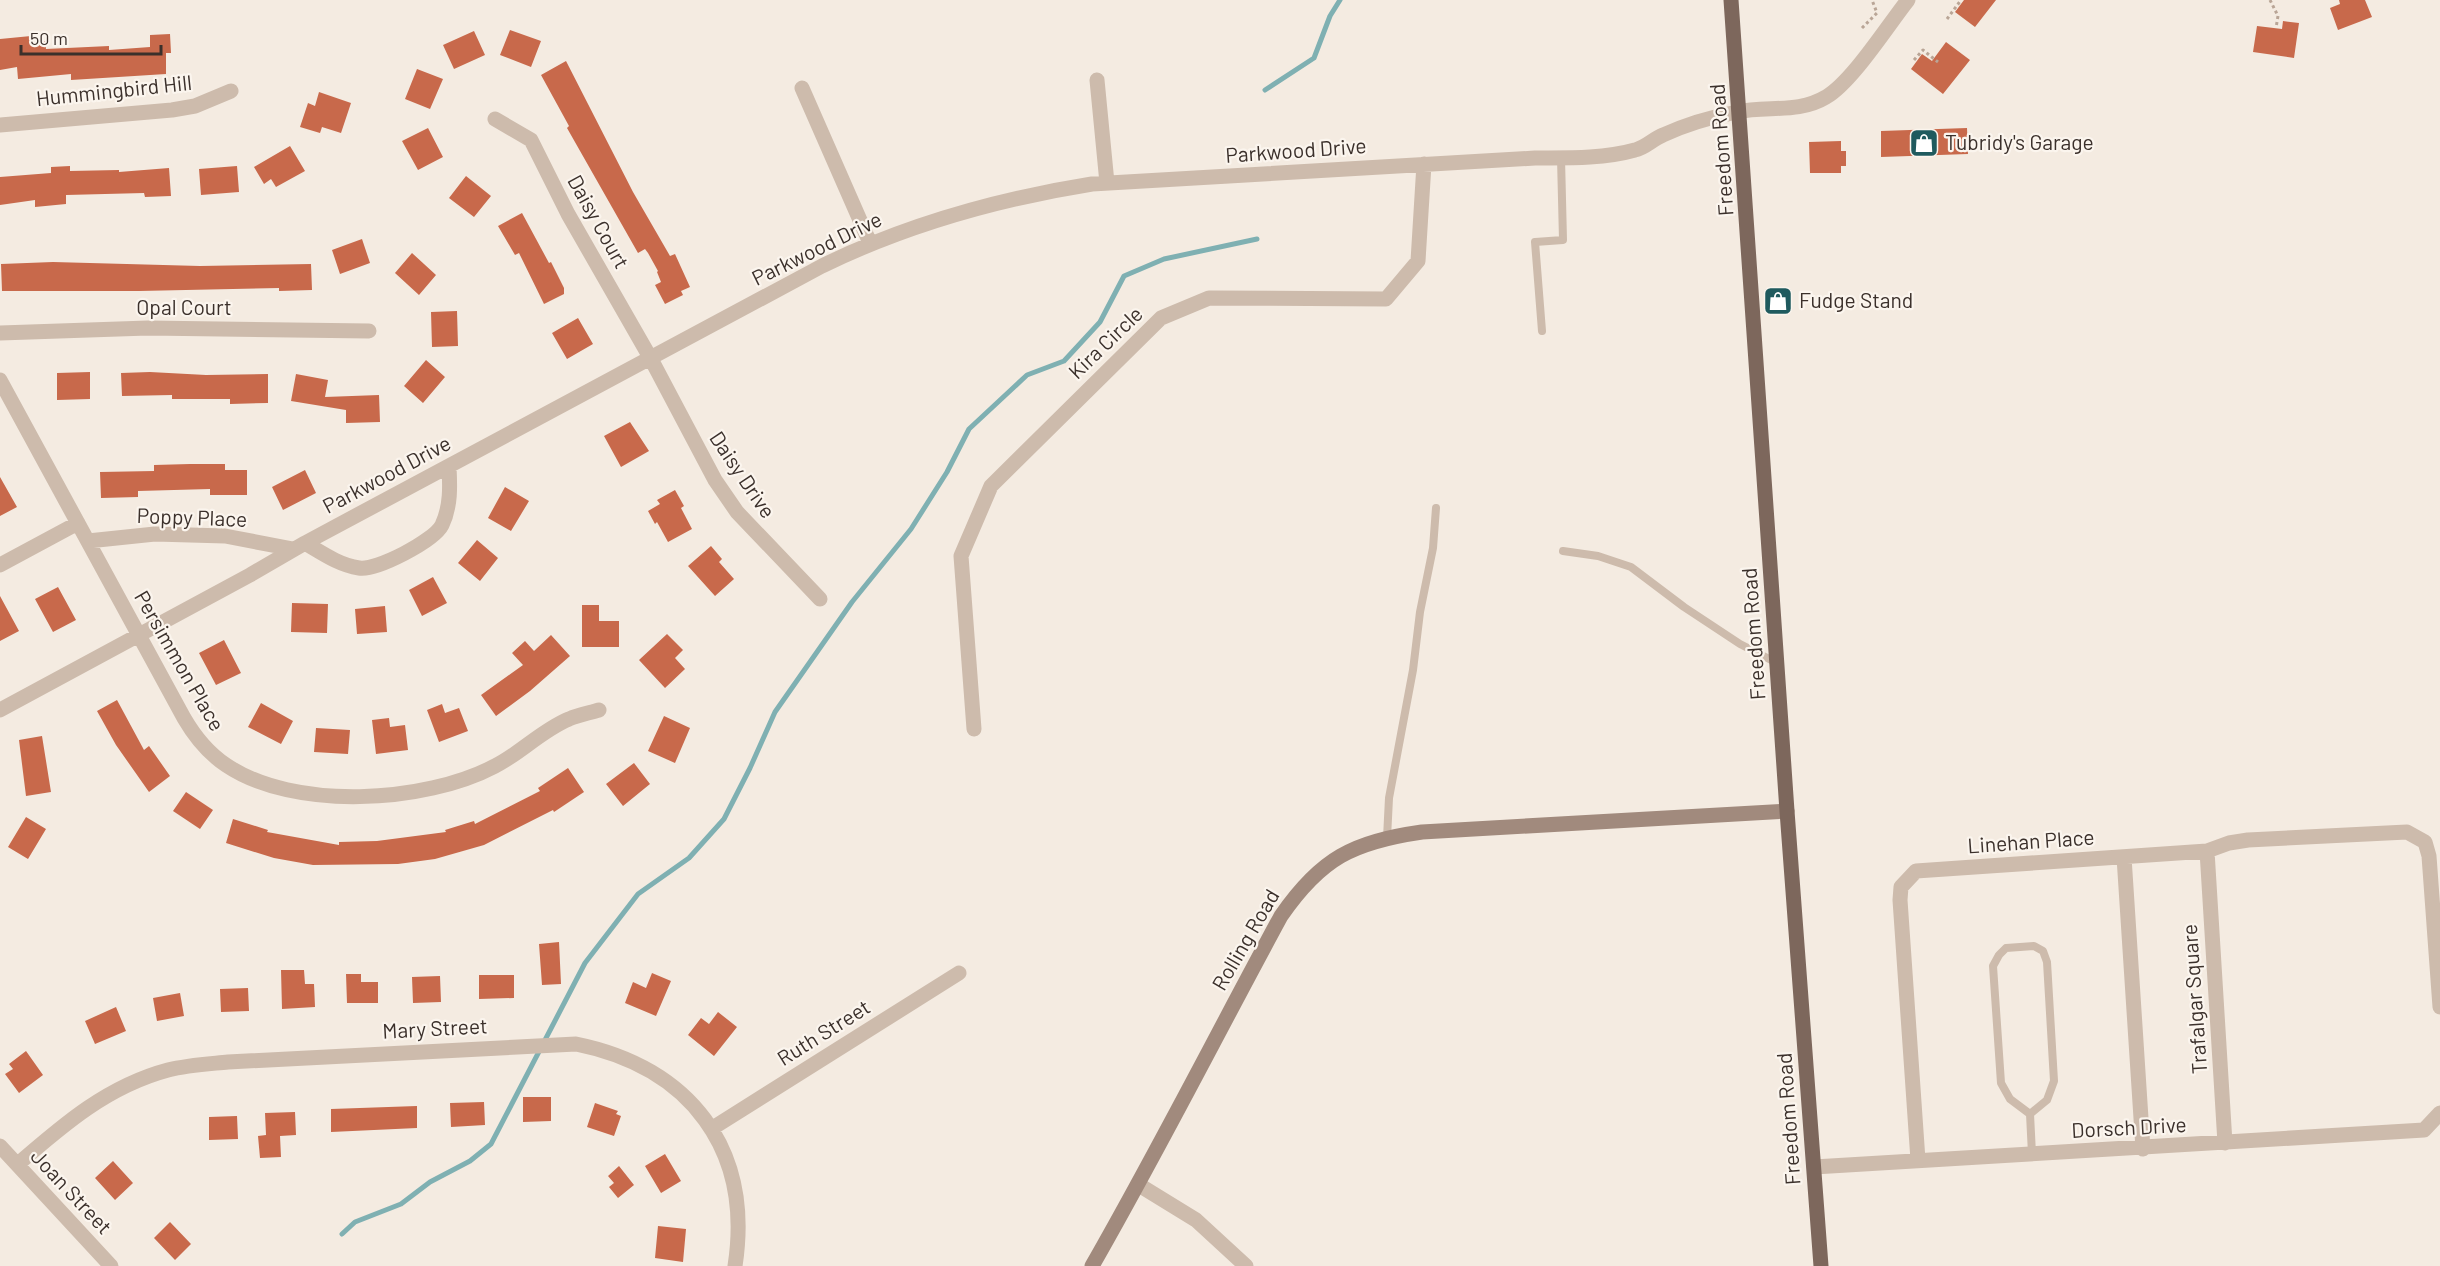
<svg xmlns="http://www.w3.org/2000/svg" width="2440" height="1266" font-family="Barlow,sans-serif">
<rect width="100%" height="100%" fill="#f4ebe1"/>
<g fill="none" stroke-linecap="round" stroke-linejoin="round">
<path stroke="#7fb0b2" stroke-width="5" d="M1265 90 1314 58 1330 16 1340 0
M342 1234 355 1222 401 1204 430 1182 470 1161 491 1144 585 963 638 894 689 858 724 819 750 768 775 712 852 602 911 529 947 472 969 429 1027 375 1064 361 1100 322 1124 276 1164 259 1257 239"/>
</g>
<path fill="#c8694b" d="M1964 0H1996L1975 27 1955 12Z
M2339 0H2365L2372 17 2338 30 2330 8 2340 4Z
M2283 21 2299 23 2294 58 2253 52 2257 26 2282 29Z
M510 30 541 41 531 67 500 55Z
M474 31 485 55 454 69 443 45Z
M170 34 171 53H166V74L71 80V74L18 79 17 67 0 70V39L31 36 32 42 45 41 46 49 109 46V50L150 47V35Z
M1946 42 1970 60 1943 94 1911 69 1922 54 1932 61Z
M566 61 633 192 670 256 675 254 690 287 681 291 683 295 665 304 655 285 661 282 657 272 658 271 648 253 645 249 638 253 567 128 569 126 541 75Z
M417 69 443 79 430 109 405 99Z
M319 92 351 103 341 133 322 127 320 133 300 127 308 103 315 106Z
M428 128 443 157 418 170 402 141Z
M1967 128 1968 154 1881 157V131Z
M1841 141V151H1846V166H1841V173H1810L1809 142Z
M290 146 305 171 276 187 271 179 264 184 254 167Z
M70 166V171L119 170V172L169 168 171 196 145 197 144 193 66 195V204L35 207V200L0 205V177L51 173V167Z
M237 166 239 192 201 195 199 169Z
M466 176 491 196 474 217 449 198Z
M522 213 549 263 551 262 564 288V294L544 304 519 253 515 255 498 226Z
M362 239 370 263 340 274 332 250Z
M412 253 436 275 419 295 395 273Z
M53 262 200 266 311 264 312 290 279 291V288L139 291H2L1 264Z
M457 311 458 346 432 347 431 312Z
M578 318 593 344 567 359 552 333Z
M426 360 445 377 423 403 404 386Z
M90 372V399L57 400V373Z
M150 372 206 375 268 374V403L230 404V399H172V395L122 396 121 373Z
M296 374 328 380 325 397 379 395 380 422 346 423V410L291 401Z
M630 422 649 451 621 467 604 436Z
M190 464H225V470H247V495H210V489L138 491V497L101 498 100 472 154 471V465Z
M305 470 316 493 283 510 272 487Z
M0 477 17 507 0 516Z
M505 487 529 501 511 531 488 518Z
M675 490 684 506 681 508 692 529 668 542 657 522 655 524 648 511 660 504 657 500Z
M477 540 498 558 480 581 458 563Z
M711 546 722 559 719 562 734 579 715 596 688 566Z
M433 577 447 603 422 616 409 590Z
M58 587 76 620 53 632 35 599Z
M0 596 19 631 0 641Z
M292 603 328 604 327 633 291 632Z
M582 605H599V621H619V647H582Z
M385 606 387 632 357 634 355 609Z
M667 634 683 650 675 658 685 669 665 688 639 660Z
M551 635 570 656 530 691 496 716 481 695 523 665 512 653 525 641 534 651Z
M224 640 241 673 216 685 199 653Z
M117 700 144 750 149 746 170 776 149 792 116 745 97 711Z
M261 703 293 721 281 744 248 727Z
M442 704 445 713 459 708 468 731 439 742 427 710Z
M664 716 690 728 675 763 648 751Z
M389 718 390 727 405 725 408 750 376 754 372 720Z
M316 728 350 730 348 754 314 752Z
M42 736 51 792 26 796 19 740Z
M634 763 650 784 623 806 606 784Z
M568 768 584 792 554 812 553 810 484 845 435 859 398 864 313 865 274 858 226 843 233 819 268 830 267 832 339 845V842L377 841 446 832 445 830 474 821 475 824 540 791 538 788Z
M186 792 213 810 200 829 173 811Z
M26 817 46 829 28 859 8 847Z
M559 942 561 984 542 985 539 944Z
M281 970H304L305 984H314L315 1007 282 1009Z
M652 973 671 981 656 1016 625 1003 633 982 646 988Z
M346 974H361V982H378V1003H347Z
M479 975H514V998L479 999Z
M440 976 441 1002 413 1003 412 977Z
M248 988 249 1011 221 1012 220 989Z
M180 993 184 1016 157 1021 153 998Z
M116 1007 126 1031 95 1044 85 1021Z
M718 1012 737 1027 714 1056 688 1035 701 1018 709 1024Z
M26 1051 43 1075 19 1093 5 1074 13 1069 9 1064Z
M523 1097H551V1121L523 1122Z
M484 1102 485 1125 451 1127 450 1103Z
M595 1103 618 1111 616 1114 621 1116 614 1136 587 1127Z
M417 1106V1128L331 1132V1109Z
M295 1112 296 1135 280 1136 281 1157 260 1158 258 1136 266 1135 265 1113Z
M237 1116 238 1139 209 1140V1117Z
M665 1154 681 1181 661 1193 645 1166Z
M113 1161 133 1183 115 1200 95 1178Z
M619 1166 634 1185 618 1198 609 1187 614 1183 608 1176Z
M170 1222 191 1244 175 1260 154 1238Z
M658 1226 686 1229 683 1262 655 1258Z"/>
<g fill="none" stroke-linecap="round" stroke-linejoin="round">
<path stroke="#b9a596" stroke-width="3" stroke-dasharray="3 3" stroke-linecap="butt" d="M2270 0 2278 16 2276 28
M1947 19 1961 0
M1862 28 1877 13 1872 0
M1914 60 1923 50 1938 62"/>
<path stroke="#cdbbac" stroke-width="8" d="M1542 331 1535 242 1563 240 1561 158
M1563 551 1598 556 1631 567 1684 607 1740 644 1777 663
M1387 838 1389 798 1413 670 1420 612 1433 548 1436 508
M2030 1114 2010 1099 2001 1083 1993 966 1999 955 2006 948 2034 946 2043 951 2047 962 2054 1081 2047 1100 2030 1114 2032 1154"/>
<path stroke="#cdbbac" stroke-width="15" d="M1097 80 1107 183
M802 88 870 243
M495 119 531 140 568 214 651 359 715 480 737 512 820 599
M0 125 172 110 195 106 231 91
M0 333 148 328 369 331
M0 380 184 718C195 737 208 753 226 765 294 811 425 803 495 766 521 753 542 730 569 719 578 715 589 713 599 710
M88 541 155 534 225 536 293 549
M305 543C322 553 339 565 359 568 376 571 434 541 442 525 451 506 450 486 449 466
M0 565 78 523
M0 710 250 575 305 543 822 266C908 224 998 199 1092 184L1535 158C1568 158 1603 159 1635 150 1645 148 1653 139 1663 135 1687 124 1711 117 1737 112 1766 105 1798 114 1826 97 1852 82 1888 25 1908 0
M974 729 961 556 991 486 1161 318 1209 298 1386 299 1418 261 1424 164
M2207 851 2225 1143
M2124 857 2143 1149
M711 1129 959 973
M0 1146 111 1266
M1918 1160 1900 900 1901 887 1916 871 2207 851 2229 843 2248 840 2407 832 2425 842 2429 856 2440 1007
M18 1164C64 1124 108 1086 168 1070 188 1065 208 1064 228 1062L576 1044C690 1067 753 1149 735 1266
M1814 1167 2424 1130 2440 1113
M1139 1185 1196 1220 1246 1266"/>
<path stroke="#a18a7d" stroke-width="15" d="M1092 1266C1158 1151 1218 1032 1281 916 1321 858 1353 842 1422 832L1787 811"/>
<path stroke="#7d675c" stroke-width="15" d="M1731 0 1787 811 1821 1266"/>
</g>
<defs>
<g id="shop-square" transform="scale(1.5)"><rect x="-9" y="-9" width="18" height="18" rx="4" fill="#1f5a5e" stroke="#fbf5ee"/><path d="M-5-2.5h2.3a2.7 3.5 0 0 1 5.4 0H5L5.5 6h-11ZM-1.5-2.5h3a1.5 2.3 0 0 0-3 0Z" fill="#fff"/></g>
</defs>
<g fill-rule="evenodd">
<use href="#shop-square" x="1924" y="143"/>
<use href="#shop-square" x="1778" y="301"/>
</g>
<g text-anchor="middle" stroke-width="4.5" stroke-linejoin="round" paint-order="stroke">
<g font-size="21" fill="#3b302b" stroke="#fbf5ee">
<text transform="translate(114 91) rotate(-6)" y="7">Hummingbird Hill</text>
<text transform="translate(1722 150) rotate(-94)" y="7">Freedom Road</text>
<text transform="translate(1296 151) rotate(-4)" y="7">Parkwood Drive</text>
<text transform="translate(598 222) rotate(61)" y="7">Daisy Court</text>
<text transform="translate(817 249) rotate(-26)" y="7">Parkwood Drive</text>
<text x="184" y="315">Opal Court</text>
<text transform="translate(1106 343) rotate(-44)" y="7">Kira Circle</text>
<text transform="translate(387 475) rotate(-28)" y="7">Parkwood Drive</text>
<text transform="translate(742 475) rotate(56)" y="7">Daisy Drive</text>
<text transform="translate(192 518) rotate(2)" y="7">Poppy Place</text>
<text transform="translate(1754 634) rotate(-94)" y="7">Freedom Road</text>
<text transform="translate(179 661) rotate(60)" y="7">Persimmon Place</text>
<text transform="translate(2031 842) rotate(-4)" y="7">Linehan Place</text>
<text transform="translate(1246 940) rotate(-60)" y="7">Rolling Road</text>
<text transform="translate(2195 999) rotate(-94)" y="7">Trafalgar Square</text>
<text transform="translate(435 1029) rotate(-3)" y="7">Mary Street</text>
<text transform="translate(824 1033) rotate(-32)" y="7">Ruth Street</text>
<text transform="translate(1789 1119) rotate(-94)" y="7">Freedom Road</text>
<text transform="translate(2129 1128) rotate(-3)" y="7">Dorsch Drive</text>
<text transform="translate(71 1192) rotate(47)" y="7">Joan Street</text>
</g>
<g font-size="21" fill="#3b302b" stroke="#fbf5ee" text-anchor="start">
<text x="1945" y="150">Tubridy's Garage</text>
<text x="1799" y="308">Fudge Stand</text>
</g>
</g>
<path d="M21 45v9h140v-9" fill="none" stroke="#3b302b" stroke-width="3"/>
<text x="30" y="45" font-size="18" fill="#3b302b" stroke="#fbf5ee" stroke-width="4.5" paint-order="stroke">50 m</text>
</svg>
